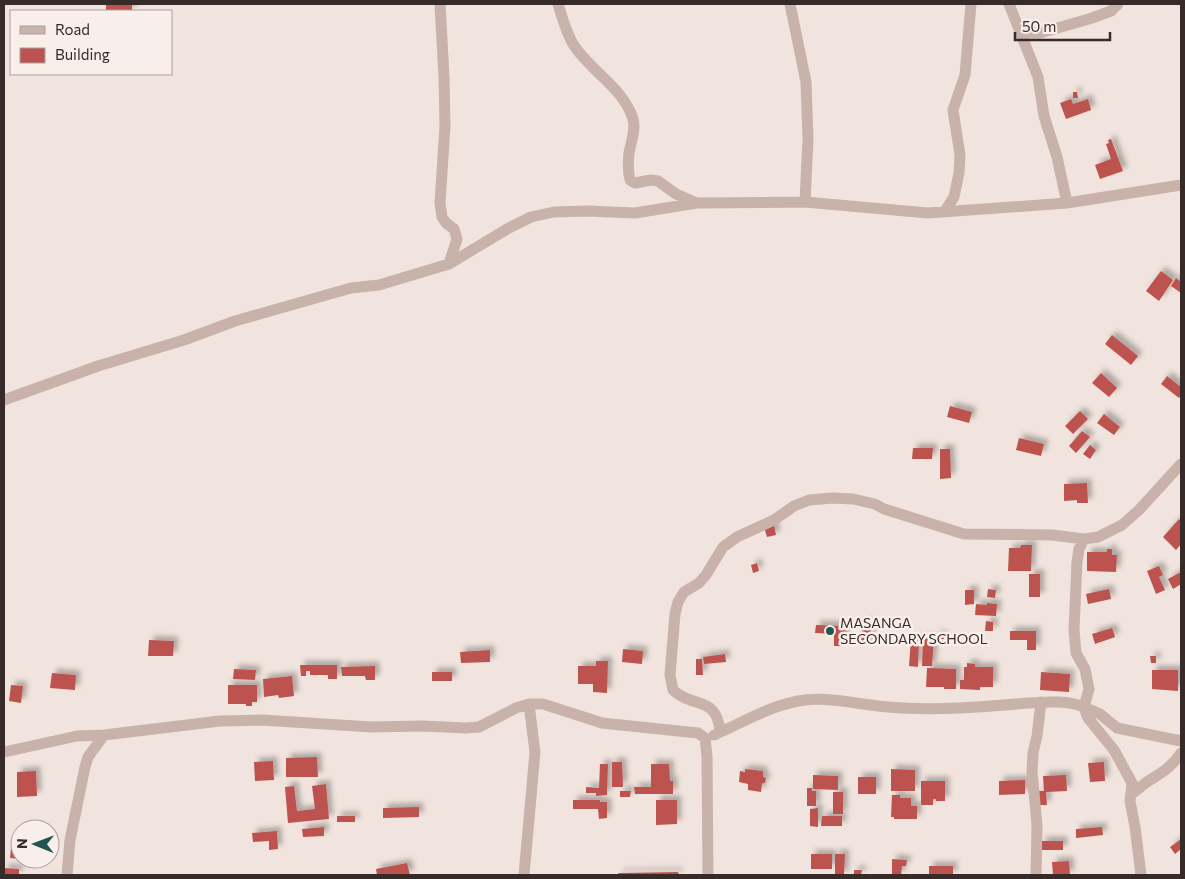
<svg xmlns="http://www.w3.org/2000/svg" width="1185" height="879" font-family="Commissioner,sans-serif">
<defs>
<filter id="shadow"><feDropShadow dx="4.5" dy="-4.5" stdDeviation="2.5" flood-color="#0004"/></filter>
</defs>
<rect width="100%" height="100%" fill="#f1e4de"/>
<path fill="#bd534f" filter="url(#shadow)" d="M106 4H132V11H106Z
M1073 92H1077L1078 98H1073Z
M1071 99 1073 104 1088 99 1091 110 1066 119 1060 103Z
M1111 139 1123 171 1100 179 1095 165 1111 159 1106 144 1109 143 1108 140Z
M1161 271 1173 280 1159 301 1146 291Z
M1176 278 1181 282V293L1171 286Z
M1112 335 1138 356 1131 365 1105 344Z
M1101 373 1117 388 1109 397 1092 383Z
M1167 376 1181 387V395L1179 398 1161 384Z
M950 406 972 412 969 423 947 417Z
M1080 411 1088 419 1073 434 1065 426Z
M1104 414 1120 427 1114 435 1097 423Z
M1082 431 1090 437 1076 453 1069 446Z
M1019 438 1044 444 1041 456 1016 450Z
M1090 445 1096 450 1090 459 1083 454Z
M913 448H933L932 459H912Z
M940 449H950L951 478 940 479Z
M1087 483 1088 503H1077V500L1064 501V484Z
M1179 519 1181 521V544L1176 550 1163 537Z
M774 525 776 535 767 537 764 527Z
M1021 545H1032L1031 571H1008L1009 548H1020Z
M1107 549H1112V555H1117L1116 572 1087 571V552H1107Z
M757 563 759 571 753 573 751 565Z
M1159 566 1163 575 1159 577 1165 590 1156 594 1147 571Z
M1181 572V584L1173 589 1168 579Z
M1029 574H1040V597H1029Z
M988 589 996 590 995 598 987 597Z
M1109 589 1111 599 1088 604 1086 594Z
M965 590H974V604L965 605Z
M987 603 997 604 996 616 975 615 976 604 987 605Z
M986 621 993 622V631H985Z
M862 623H871L870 644H861Z
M816 625 846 626 845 646H834V634L815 633Z
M1112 628 1115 637 1095 644 1092 634Z
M1010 631H1036V650H1027V640H1010Z
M936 635 944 636V639H936Z
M923 638 934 639 932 666H922Z
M911 639H919L918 667 909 666Z
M149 640 174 641 173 656H148Z
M623 649 643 651 642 664 622 662Z
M490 650V662L461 663 460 652Z
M725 654 726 662 704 664 703 657Z
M1150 656H1156V663H1151Z
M696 659H702L703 675H696Z
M596 661H608L607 693 593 692V684H578V666H596Z
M967 663 975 664V667H993V687H980V690L960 689V680H964V667H967Z
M300 665H337V679H328V675H310V671H306V676H301Z
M375 666V680H366L365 676H342L341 667Z
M927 668 956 669V689H944V687H926Z
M234 669 256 670 255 680 233 679Z
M1152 670H1178V691L1152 689Z
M432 672H452V681H432Z
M1041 672 1070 674 1069 692 1040 690Z
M52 673 76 675 75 690 50 688Z
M292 676 294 696 279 698 278 695 264 697 263 679Z
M11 685 23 686 21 703 9 701Z
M228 685H257V702H252V706H246V704H228Z
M317 757 318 777H286V758Z
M273 761 274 780 255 781 254 762Z
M612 762H622L623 787H612Z
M1104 762 1105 781 1090 782 1088 763Z
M600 764H608L607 795 596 796V793H586V787L599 788Z
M651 764H669L670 781H673V794H635L634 787H651Z
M745 769 763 771V777L766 778 765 783H762L761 792 748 790V784L739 782 740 771 745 772Z
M891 769 915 770V791H891Z
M36 771 37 796 17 797V772Z
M813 775 838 776V790L813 789Z
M1066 775 1067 791 1046 792 1047 805H1040L1039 791H1044L1043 776Z
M858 777H876V794H858Z
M1025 780V794L999 795V781Z
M921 781H945V801H936V799H933V805H921Z
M326 784 329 819 288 823 285 787 294 786 297 811 315 809 312 786Z
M807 788H812V791H816V806H807Z
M620 791H631L630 797H620Z
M833 792H843V814H833Z
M892 795H900V798H911V806H917V819H894V817H891Z
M573 800H600V802H607V818L599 819 598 809H573Z
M656 800H677V824L656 825Z
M419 807V817L383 818V808Z
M818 808V827L810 826V809Z
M337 816H355V822H337Z
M822 816H842V826H821Z
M324 827V836L303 837 302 829Z
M1102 827 1103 835 1076 838V829Z
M277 831 278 849 269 850V841L253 842 252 833Z
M12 839 20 840V859L10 858Z
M1181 839V849L1175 854 1170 847Z
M1042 841H1063V850H1042Z
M811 854H832V869H811Z
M835 854H845L844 875H835Z
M892 859 907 860 906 866H902L901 875H892Z
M1069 861 1070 875H1053L1052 862Z
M407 863 410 875H377L376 869Z
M929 866H953V875H929Z
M4 868 19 869V875H4Z
M854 870H862L861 875H854Z
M678 872 679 875H619L618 873Z"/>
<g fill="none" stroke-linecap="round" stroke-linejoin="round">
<path stroke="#c8b2aa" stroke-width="11" d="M440 4 444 77 445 126 440 203 442 217 446 223 454 229 457 239 449 264
M558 4C562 17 566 32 573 44 590 71 623 87 633 119 636 130 631 142 629 153 628 162 628 172 630 180L635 183 651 180 658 181 676 194 697 203
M790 4 806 82 808 139 805 202
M1009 4 1038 77 1044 116 1057 157 1067 203
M1021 33H1040L1089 19 1111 11 1118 4
M945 211 954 197 959 173 960 155 953 110 965 75 971 4
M4 400 98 366 184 340 235 321 351 288 379 285 449 264 507 229 531 217 554 212 587 211 635 213 697 203 805 202 928 213 1067 203 1181 185
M1084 539 1079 549 1077 562 1074 630 1076 653 1085 669 1089 689 1084 707 1100 714 1117 728 1181 741
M720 732C717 695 693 709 673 690L670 675 675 614 678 602 684 592 699 583 706 575 723 547 737 537 774 520 794 506 809 500 833 498 853 499 875 504 884 509 964 534 1052 535 1084 539 1098 537 1122 525 1139 510 1181 464
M714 735C744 722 772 704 805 700 833 697 861 705 888 707 935 711 982 707 1028 703 1047 702 1066 700 1084 707L1088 718 1114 750 1132 783 1130 801 1135 827 1141 875
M4 752 77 736 104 735 220 721 262 720 371 727 422 726 466 728 479 727 516 708 529 704H543L602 723 698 733 705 738 707 756 708 875
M1131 794C1137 791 1142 785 1147 782 1161 773 1172 767 1181 753
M67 875 70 840 85 767 88 757 104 735
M524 875 535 752 529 704
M1036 875 1037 825 1032 772 1033 753 1037 736 1041 702"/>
</g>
<circle fill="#21554e" stroke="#f8efea" stroke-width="2" cx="830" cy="631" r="5"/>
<g text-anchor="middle" stroke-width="5" stroke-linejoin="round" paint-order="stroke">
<g font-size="14" fill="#362b29" stroke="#f8efea" text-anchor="start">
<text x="840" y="628">MASANGA<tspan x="840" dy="16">SECONDARY SCHOOL</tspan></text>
</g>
</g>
<rect width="1185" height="879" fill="none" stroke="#362b29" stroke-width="10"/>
<rect x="10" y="10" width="162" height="65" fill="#f8efea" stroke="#aaa19d"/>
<rect x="20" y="26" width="25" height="8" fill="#c8b2aa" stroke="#aaa19d"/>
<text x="55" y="35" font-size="15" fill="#362b29">Road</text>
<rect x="20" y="48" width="25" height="15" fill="#bd534f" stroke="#aaa19d"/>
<text x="55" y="60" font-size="15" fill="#362b29">Building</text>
<g transform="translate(35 844) rotate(271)"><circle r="24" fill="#f8efea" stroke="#aaa19d"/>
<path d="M0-4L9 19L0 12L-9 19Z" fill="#21554e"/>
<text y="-8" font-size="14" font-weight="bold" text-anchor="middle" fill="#362b29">N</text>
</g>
<path d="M1015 32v8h95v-8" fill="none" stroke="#362b29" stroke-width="2.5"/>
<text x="1022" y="32" font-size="15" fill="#362b29" stroke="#f8efea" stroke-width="4" paint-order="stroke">50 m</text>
</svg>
